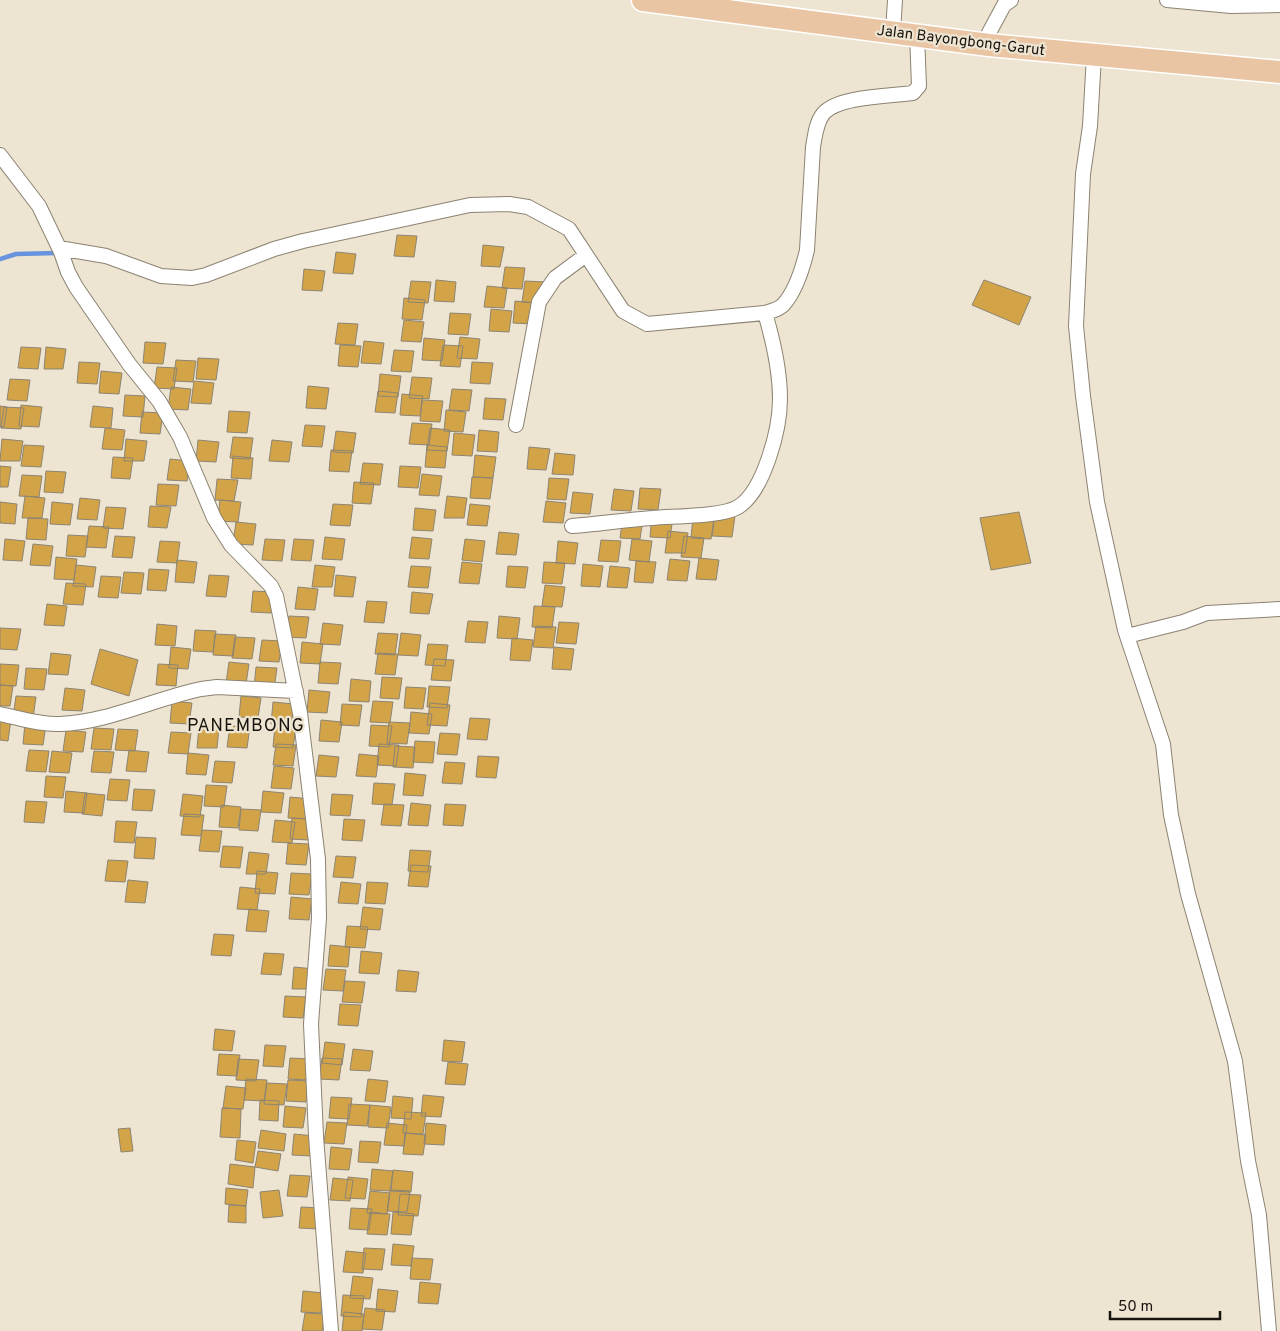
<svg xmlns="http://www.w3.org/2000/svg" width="1280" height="1331" font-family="Overpass,sans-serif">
<rect width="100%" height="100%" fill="#eee4d2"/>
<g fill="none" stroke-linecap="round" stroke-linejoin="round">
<path stroke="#6894df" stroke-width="4.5" d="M0 259 16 254 58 253"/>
</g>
<path fill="#d2a447" stroke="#8d8473" d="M397 235 417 236 414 257 394 256Z
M483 245 504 247 500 267 481 266Z
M336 252 356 254 353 274 333 273Z
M505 267 525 268 522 289 502 288Z
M304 269 325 271 322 291 302 290Z
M436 280 456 282 454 302 434 301Z
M984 280 1031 297 1019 325 972 305Z
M411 281 431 282 428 303 408 302Z
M525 281 545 282 542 303 522 302Z
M487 286 507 288 504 308 484 307Z
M404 298 425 300 422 320 402 319Z
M515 301 536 303 532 324 513 323Z
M491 309 512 311 509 332 489 331Z
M450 313 471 314 468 335 448 334Z
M404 320 424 322 421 342 401 341Z
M338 323 358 324 355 345 335 344Z
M460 337 480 339 477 359 457 358Z
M424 338 445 340 442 361 422 360Z
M364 341 384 343 381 364 361 363Z
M145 342 166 343 163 364 143 363Z
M340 345 361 346 358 367 338 366Z
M443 345 463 346 460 367 440 366Z
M21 347 41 348 38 369 18 368Z
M46 347 66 349 63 369H44Z
M394 350 414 351 411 372 391 371Z
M198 358 219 359 216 380 196 379Z
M176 360 196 361 193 382 173 381Z
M79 362 100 363 97 384 77 383Z
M472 362 493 363 490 384 470 383Z
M157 367 177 368 174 389 154 388Z
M101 371 122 373 119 394 99 393Z
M380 374 401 376 398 397 378 396Z
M412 377 432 378 429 399 409 398Z
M10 379 30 380 27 401 7 400Z
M194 381 214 383 211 404 191 403Z
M308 386 329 388 326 409 306 408Z
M171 387 191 389 188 410 168 409Z
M452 389 472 390 469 411 449 410Z
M378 391 398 393 395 413 375 412Z
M402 394 423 396 420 416 400 415Z
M125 395 145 396 143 417 123 416Z
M485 398 506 399 503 420 483 419Z
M422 400 443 401 440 422 420 421Z
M21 405 42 407 39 427 19 426Z
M0 406 7 407 4 427H0Z
M93 406 113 408 111 428 90 427Z
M4 407 24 408 21 429 1 428Z
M446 410 466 412 463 432 444 431Z
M229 411 250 412 247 433 227 432Z
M142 412 163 413 160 434 140 433Z
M412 423 432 424 429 445 409 444Z
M305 425 325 426 322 447 302 446Z
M105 428 125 430 122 450 102 449Z
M430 428 450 430 447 451 427 450Z
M479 430 499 432 497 452 477 451Z
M336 431 356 433 353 453 333 452Z
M454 433 475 435 472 456 452 455Z
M233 437 253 438 250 459 230 458Z
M2 439 23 441 20 461H0Z
M126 439 147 441 144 461H124Z
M198 440 219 442 216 462 196 461Z
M272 440 292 442 289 462 269 461Z
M24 445 44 446 41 467 21 466Z
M427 445 447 447 445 468 425 467Z
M529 447 550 449 546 470 527 469Z
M331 450 352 451 349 472 329 471Z
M555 453 575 455 573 475 552 474Z
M475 455 496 457 493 478 473 477Z
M233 456 253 458 251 479 231 478Z
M113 457 133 458 130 479 111 478Z
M170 459 190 461 187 481 167 480Z
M363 463 383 464 380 485 360 484Z
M0 466 11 467 8 487H0Z
M400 466 421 467 418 488 398 487Z
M46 471 66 472 63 493 44 492Z
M422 474 442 476 439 496 419 495Z
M22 475 42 476 39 497 19 496Z
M472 477 493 478 490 499 470 498Z
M549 478 569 479 566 500 547 499Z
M217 479 238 480 234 501 215 500Z
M354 482 374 483 371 504 352 503Z
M158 484 179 485 176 506 156 505Z
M640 488 661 489 658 510 638 509Z
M614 489 634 491 631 511 611 510Z
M573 492 593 494 590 514 570 513Z
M25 496 45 498 42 518H22Z
M447 496 467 498 464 518H444Z
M80 498 100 500 97 520 77 519Z
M220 500 241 502 238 522 218 521Z
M546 501 566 503 563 523 543 522Z
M0 502 17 504 15 524 0 523Z
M52 502 73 504 70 525 50 524Z
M333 504 353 505 350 526 330 525Z
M470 504 490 506 487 526 467 525Z
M150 506 171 507 167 528 148 527Z
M106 507 126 508 123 529 103 528Z
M415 508 436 510 433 531 413 530Z
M1019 512 1031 563 991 570 980 518Z
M652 515 673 517 670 538 650 537Z
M715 515 735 516 732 537 712 536Z
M623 517 643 519 640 539 620 538Z
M693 517 714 519 711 539 691 538Z
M28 518 48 519 46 540 26 539Z
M236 522 256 524 253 545 233 544Z
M89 526 109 527 106 548 86 547Z
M668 531 688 533 685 553H665Z
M499 532 519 534 516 555 496 554Z
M68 535 88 536 85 557 66 556Z
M115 536 135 537 132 558 112 557Z
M684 536 704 538 701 558 681 557Z
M325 537 345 539 342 560 322 559Z
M412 537 432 539 429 559 409 558Z
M5 539 25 541 22 561 3 560Z
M265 539 285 540 282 561 262 560Z
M294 539 314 540 311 561 291 560Z
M465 539 485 541 482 562 462 560Z
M632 539 652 541 649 562 629 560Z
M601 540 621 541 618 562 598 561Z
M160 541 180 542 177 563 157 562Z
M558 541 578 543 575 564 556 563Z
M33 544 53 546 50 566 30 565Z
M56 557 77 559 74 580 54 579Z
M699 558 719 560 716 580 696 579Z
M670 559 690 561 687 581 667 580Z
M177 560 197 562 194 583 175 582Z
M636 561 656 562 653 583 634 582Z
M462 562 482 564 479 584 459 583Z
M544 562 565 563 562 584 542 583Z
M583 564 603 566 600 587 581 586Z
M76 565 96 567 93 587 73 586Z
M315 565 335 567 332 587H312Z
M411 566 431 567 428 588 408 587Z
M508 566 528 567 525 588 506 587Z
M610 566 630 568 627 588 607 587Z
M149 569 169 570 166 591 147 590Z
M124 572 144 573 141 594 121 593Z
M209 575 229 576 226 597 206 596Z
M336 575 356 577 353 597 334 596Z
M101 576 121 577 118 598 98 597Z
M66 583 86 584 83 605 63 604Z
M545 585 565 587 562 607 542 606Z
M298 587 318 589 315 610 295 609Z
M253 591 274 592 271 613 251 612Z
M412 592 433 594 429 614 410 613Z
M367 601 387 602 384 623 364 622Z
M47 604 67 606 64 626 44 625Z
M534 606 555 607 552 628 532 627Z
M289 616 309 617 306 638 286 637Z
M499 616 520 618 517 639 497 638Z
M468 621 488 622 485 643 465 642Z
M559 622 579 623 576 644 556 643Z
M323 623 343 625 340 645 320 644Z
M157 624 177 626 175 646 155 645Z
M536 626 556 627 553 648 533 647Z
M0 628 21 629 17 650 0 649Z
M195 630 216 631 213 652 193 651Z
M378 633 398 634 395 655 375 654Z
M401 633 421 635 418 656 398 655Z
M215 634 236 635 233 656 213 655Z
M235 637 255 638 252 659 232 658Z
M512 638 533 640 530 661 510 660Z
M262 640 282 641 279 662 259 661Z
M302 642 323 644 320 664 300 663Z
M428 644 448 645 445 666 425 665Z
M171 647 191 649 188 669 169 668Z
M554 647 574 649 571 670 552 669Z
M100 649 138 660 129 696 91 684Z
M51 653 71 655 68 675 48 674Z
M378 653 398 654 395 675 375 674Z
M434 659 454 660 451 681 431 680Z
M229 662 249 664 246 684 226 683Z
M320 662 341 663 338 684 318 683Z
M0 664 19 665 16 686 0 685Z
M158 664 178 665 176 686 156 685Z
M256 667 277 668 274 689 254 688Z
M26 668 47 669 44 690 24 689Z
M382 677 402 678 399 699 380 698Z
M351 679 371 681 369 702 349 701Z
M0 685 13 686 10 706H0Z
M429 686 450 687 447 708 427 707Z
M406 687 426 688 423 709 404 708Z
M65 688 85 690 82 711 62 710Z
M309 690 330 692 327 713 307 712Z
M16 696 36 697 33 718 13 717Z
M241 696 261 698 258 718 239 717Z
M172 701 192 703 189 724 170 723Z
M373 701 393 702 390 723 370 722Z
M273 702 294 704 291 725 271 724Z
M430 703 450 705 447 726 427 725Z
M342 704 362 705 359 726 340 725Z
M411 712 432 714 429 734 409 733Z
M470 718 490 719 487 740 467 739Z
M0 719 11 720 8 741 0 740Z
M321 720 342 722 339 742 319 741Z
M389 722 410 723 407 744 387 743Z
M25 723 46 725 43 745 23 744Z
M275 725 296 727 293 748 273 747Z
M371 725 392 726 389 747 369 746Z
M199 726 219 728 217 748H197Z
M230 726 250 727 247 748 227 747Z
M94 728 114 729 111 750 91 749Z
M118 729 138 730 135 751 115 750Z
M66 730 86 732 83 752 63 751Z
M171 732 191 733 188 754 168 753Z
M440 733 460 734 457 755 437 754Z
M415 741 435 742 433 763 413 762Z
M276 744 296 745 293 766 273 765Z
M379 744 399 745 396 766 377 765Z
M395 746 415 747 413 768 393 767Z
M29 750 49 751 46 772 26 771Z
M129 750 149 752 146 772 126 771Z
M52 751 72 753 69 773 49 772Z
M94 751 114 752 111 773 91 772Z
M188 753 209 755 206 775 186 774Z
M359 754 379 756 376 777 356 776Z
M319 755 339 757 336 777 316 776Z
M478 756 499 757 496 778 476 777Z
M215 761 235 762 232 783 212 782Z
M445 762 465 763 462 784 442 783Z
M274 766 294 768 291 789 271 788Z
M405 773 426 775 423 796 403 795Z
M46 776 66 777 63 798 44 797Z
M110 779 130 780 127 801 107 800Z
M374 783 395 784 392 805 372 804Z
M206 785 227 786 224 807 204 806Z
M134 789 155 790 152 811 132 810Z
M66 791 87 793 84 813 64 812Z
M263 791 284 793 281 813 261 812Z
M85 793 105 795 102 816 82 814Z
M183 794 203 796 200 817 180 816Z
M332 794 353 795 350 816 330 815Z
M290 797 311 799 308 819 288 818Z
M26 801 47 802 44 823 24 822Z
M411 803 431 805 428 826 408 825Z
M384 804 404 805 401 826 381 825Z
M445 804 466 805 463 826 443 825Z
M221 805 241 807 238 828 219 827Z
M241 809 261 810 258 831 239 830Z
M184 814 204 815 201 836 181 835Z
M292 818 312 819 309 840 290 839Z
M344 819 365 820 362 841 342 840Z
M275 820 295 822 292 843 272 842Z
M116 821 137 822 134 843 114 842Z
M202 830 222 831 219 852 199 851Z
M136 837 156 838 154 859 134 858Z
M288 843 309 844 306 865 286 864Z
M223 846 243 847 240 868 220 867Z
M410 850 431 851 428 872 408 871Z
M249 852 269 854 266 874H246Z
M336 856 356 857 353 878 333 877Z
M108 860 128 861 125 882 105 881Z
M411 865 431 866 428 887 408 886Z
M257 871 278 873 275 894 255 893Z
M291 873 312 874 309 895 289 894Z
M128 880 148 882 145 903 125 902Z
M341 882 361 884 358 904 338 903Z
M367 882 388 883 385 904 365 903Z
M240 887 260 889 257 910 237 909Z
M291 897 312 899 309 920 289 919Z
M363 907 383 909 380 930 360 929Z
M249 909 269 911 266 932 246 931Z
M347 926 368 927 365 948 345 947Z
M214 934 234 935 231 956 211 955Z
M330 945 350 947 348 967 328 966Z
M361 951 382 953 379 974 359 973Z
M264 953 284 954 281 975 261 974Z
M294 967 315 969 312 989H292Z
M326 969 346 970 343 991 323 990Z
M398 970 419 972 416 992 396 991Z
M345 981 365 982 362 1003 342 1002Z
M285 996 306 997 303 1018 283 1017Z
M340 1004 361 1005 358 1026 338 1025Z
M215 1029 235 1031 232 1051 213 1050Z
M444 1040 465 1042 462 1062 442 1061Z
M325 1042 345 1044 342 1065 322 1063Z
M265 1045 286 1046 283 1067 263 1066Z
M353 1049 373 1051 370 1071 350 1070Z
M219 1054 240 1055 237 1076 217 1075Z
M290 1058 311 1059 308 1080 288 1079Z
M322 1058 342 1059 339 1080 319 1079Z
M238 1059 259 1060 256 1081 236 1080Z
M448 1062 468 1064 465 1085 445 1084Z
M246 1079 267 1080 264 1101 244 1100Z
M368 1079 388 1081 385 1102 365 1101Z
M288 1080 309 1081 306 1102 286 1101Z
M267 1083 287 1084 284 1105 264 1104Z
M226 1086 246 1088 243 1109 223 1108Z
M423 1095 444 1097 441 1117 421 1116Z
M393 1096 413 1098 411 1119 391 1118Z
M331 1097 352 1098 349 1119 329 1118Z
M260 1100 279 1101 278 1121 259 1120Z
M349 1104 370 1105 367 1126 347 1125Z
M370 1105 391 1107 388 1128 368 1127Z
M285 1106 306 1108 303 1128 283 1127Z
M222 1108 241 1109 240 1138 220 1137Z
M405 1112 426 1113 423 1134 403 1133Z
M327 1122 347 1123 344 1144 324 1143Z
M387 1123 407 1125 404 1146 384 1145Z
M426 1123 446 1125 444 1145 424 1144Z
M130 1128 133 1151 121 1152 118 1129Z
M261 1130 286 1134 284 1151 258 1148Z
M405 1133 426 1135 423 1155 403 1154Z
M294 1134 315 1136 311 1156 292 1155Z
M237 1140 256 1142 253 1163 235 1160Z
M360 1141 381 1142 378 1163 358 1162Z
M331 1147 352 1149 349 1170 329 1169Z
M258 1151 281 1154 278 1171 255 1167Z
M230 1164 255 1167 253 1188 228 1184Z
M372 1169 393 1171 390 1191 370 1190Z
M393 1170 413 1172 411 1192 391 1191Z
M290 1175 310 1176 307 1197 287 1196Z
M348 1177 368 1179 365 1199 345 1198Z
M333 1178 353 1180 350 1201 330 1200Z
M226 1188 248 1190 246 1206 225 1204Z
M279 1190 283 1216 263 1218 260 1192Z
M390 1190 410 1191 407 1212 387 1211Z
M370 1191 390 1193 387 1214 367 1213Z
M400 1194 421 1195 418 1216 398 1215Z
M229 1205 246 1206V1223L228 1222Z
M301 1207 321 1208 318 1229 299 1228Z
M351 1208 372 1209 369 1230 349 1229Z
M370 1212 390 1214 387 1235 367 1234Z
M393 1212 414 1214 411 1235 391 1234Z
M393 1244 414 1246 411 1266 391 1265Z
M364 1248 385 1249 382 1270 362 1269Z
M346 1251 366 1253 363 1273 343 1272Z
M412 1258 433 1259 430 1280 410 1279Z
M353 1276 373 1278 370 1299 350 1298Z
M420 1282 441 1284 438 1304 418 1303Z
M378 1289 398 1291 395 1312 376 1311Z
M303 1291 324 1293 321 1313 301 1312Z
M343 1295 364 1296 361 1317 341 1316Z
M365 1308 385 1310 382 1330 362 1329Z
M344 1312 364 1314 362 1331H342Z
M305 1313 325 1314 322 1331H302Z"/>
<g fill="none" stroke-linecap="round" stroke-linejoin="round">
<g stroke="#8b8271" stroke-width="16">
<path id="street" d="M1167 0 1231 6 1280 5
M893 32 895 0
M983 44 1004 5 1011 0
M1094 56 1090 126 1083 174 1076 326 1083 396 1097 502 1125 630 1163 744 1171 815 1188 894 1235 1061 1248 1161 1259 1215 1269 1331
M0 155 39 206 61 252 68 272 76 287 129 364 159 401 180 437 214 518 231 545 271 586 276 596 300 713 318 859 319 918 311 1024 316 1136 331 1331
M59 248 106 256 161 276 192 278 206 275 274 249 303 241 470 205 509 204 528 207 569 229 623 311 647 324 765 313C771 311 778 310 783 305 795 292 803 267 807 250L813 147C815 136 816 123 823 114 837 96 891 96 913 93L919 86 917 34
M516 425 539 302 555 278 586 255
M572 526C599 524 625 520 652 518 672 516 722 517 738 507 764 491 780 429 780 399 780 371 773 340 765 313
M1127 636 1183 622 1207 613 1280 609
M0 714C20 718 40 725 60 724 105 723 157 698 201 689L217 687 296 691"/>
</g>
<g stroke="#fff" stroke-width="25">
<path id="primary" d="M643 0 989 45 1280 72"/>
</g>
<use href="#street" stroke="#fff" stroke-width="14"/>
<use href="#primary" stroke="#e9c5a3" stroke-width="22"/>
</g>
<g text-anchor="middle" stroke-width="4.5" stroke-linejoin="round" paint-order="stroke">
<g font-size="15" fill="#17140e" stroke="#eee4d2">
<text transform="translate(961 40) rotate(7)" y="5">Jalan Bayongbong-Garut</text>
</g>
<g font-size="18" letter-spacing="1" fill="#17140e" stroke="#eee4d2">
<text x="246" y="731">PANEMBONG</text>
</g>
</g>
<path d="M1110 1311v8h110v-8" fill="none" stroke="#17140e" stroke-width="2.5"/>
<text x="1118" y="1311" font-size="15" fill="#17140e" stroke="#eee4d2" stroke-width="4" paint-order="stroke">50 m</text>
</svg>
